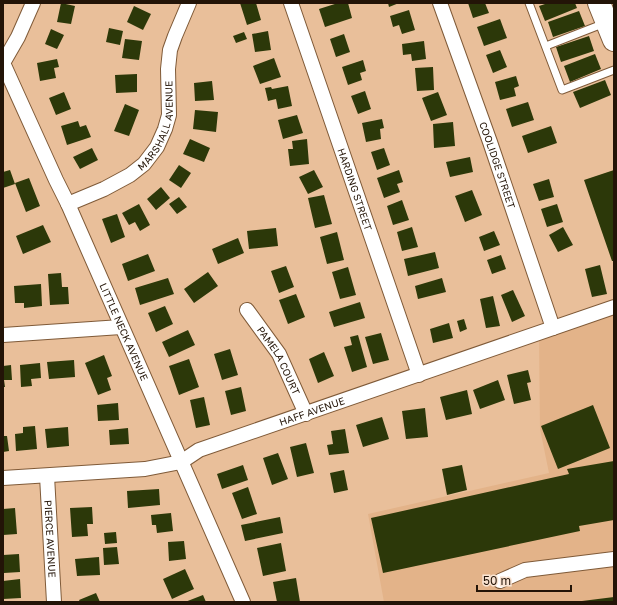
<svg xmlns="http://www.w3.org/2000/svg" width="617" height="605" font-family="'Golos Text',sans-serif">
<rect width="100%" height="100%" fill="#e9bf9a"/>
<path fill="#e3b389" d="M614 310V602H384L368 514 549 473 540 429 539 336Z"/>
<path fill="#2c3809" d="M61 3 75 6 71 24 57 22Z
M240 3H256L261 20 247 25Z
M338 3H348L352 18 325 27 319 9Z
M388 3H399L389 7Z
M468 3H485L489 13 473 18Z
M548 3H575L577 8 545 21 539 6Z
M134 6 151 14 143 30 127 22Z
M409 10 415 30 402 34 399 25 393 27 390 16Z
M579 11 585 26 553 37 548 22Z
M500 19 507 38 484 46 477 27Z
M109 28 123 31 120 45 106 42Z
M51 29 64 35 57 49 45 44Z
M268 31 271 50 255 52 252 34Z
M244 32 247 39 236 43 233 36Z
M344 34 350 52 336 57 330 39Z
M589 36 594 51 561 62 556 47Z
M125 39 142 41 139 60 122 58Z
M424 41 426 59 412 61 411 54 403 55 402 44Z
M500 50 507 67 493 73 486 55Z
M595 54 601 69 570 82 564 66Z
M274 58 281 77 260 84 253 66Z
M57 59 59 67 54 68 56 78 40 81 37 63Z
M363 60 366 71 360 73 362 80 348 85 342 67Z
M433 67 434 90 417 91 415 68Z
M137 74V92L116 93 115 75Z
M516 76 519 86 514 88 516 96 500 100 495 82Z
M605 80 611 95 580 108 573 92Z
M212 81 214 100 195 101 194 83Z
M288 86 292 106 278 109 276 99 268 101 265 88 271 87 272 89Z
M365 91 371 109 358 114 351 96Z
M64 92 71 109 56 115 49 98Z
M438 92 447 115 431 121 422 98Z
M528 102 534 120 512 127 506 109Z
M125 104 139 110 129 136 114 131Z
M195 110 218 112 216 132 193 129Z
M297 115 303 133 283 139 278 120Z
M382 119 384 128 380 129 381 139 366 142 362 123Z
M78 121 80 127 86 125 91 137 67 145 61 126Z
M453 122 455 146 434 148 433 124Z
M551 126 557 143 528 153 522 136Z
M190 139 210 148 204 162 183 154Z
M307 139 309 164 290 166 288 149H293L292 141Z
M92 148 98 160 80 169 73 157Z
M384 148 390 165 377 170 371 152Z
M470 157 473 172 450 177 446 162Z
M179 165 191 173 181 188 169 180Z
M10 170 15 184 3 188V172Z
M314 170 323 187 308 194 299 177Z
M399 170 403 182 397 184 400 192 384 198 377 178Z
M614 170V261H612L584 180Z
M29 178 40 206 26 212 15 183Z
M549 179 554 197 539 201 533 184Z
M161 187 170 198 156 210 147 199Z
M472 190 482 215 465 222 455 196Z
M324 195 332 224 315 228 308 198Z
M179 197 187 207 177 214 169 204Z
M402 200 409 220 393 225 387 206Z
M139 204 150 225 140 231 135 222 129 225 122 213Z
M557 204 563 222 547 227 541 209Z
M117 214 125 237 111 243 102 219Z
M43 225 51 242 23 254 16 236Z
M412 227 418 247 402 251 397 232Z
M563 227 573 245 558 252 549 235Z
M276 228 278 246 249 249 247 231Z
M494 231 500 245 484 251 479 237Z
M337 232 344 260 327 264 320 237Z
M238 238 244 253 218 264 212 249Z
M435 252 439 268 408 276 404 259Z
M148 254 155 271 128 281 122 264Z
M501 255 506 269 492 274 487 260Z
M600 265 607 294 592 297 585 269Z
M286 266 294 287 279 293 271 271Z
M348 267 356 295 340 299 332 272Z
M208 272 218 286 194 303 184 289Z
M61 273 62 287H68L69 304 50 305 48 274Z
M168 278 174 294 140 305 135 288Z
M442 278 446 292 418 299 415 286Z
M41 284 42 306 24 308V303H15L14 286Z
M513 290 525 316 512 322 501 295Z
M296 294 305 317 288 324 279 300Z
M493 296 500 326 486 328 480 299Z
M360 302 365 318 334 327 329 312Z
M165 306 173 324 156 332 148 313Z
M464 319 467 329 460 332 457 321Z
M449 323 453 338 433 343 430 329Z
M188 330 195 345 169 357 162 342Z
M381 333 389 360 373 364 365 337Z
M358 335 367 367 352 372 344 347 352 345 350 337Z
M230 349 238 375 222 380 214 354Z
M324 352 334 376 318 383 309 359Z
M104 355 112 376 107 378 111 390 98 395 85 363Z
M189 359 199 387 179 395 169 366Z
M74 360 75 377 49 379 47 362Z
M40 363 41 378 31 379 32 386 21 387 20 365Z
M11 365 12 380H4L5 387H3V366Z
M528 370 531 382 527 383 531 400 514 404 507 375Z
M498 380 505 400 480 409 473 390Z
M241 387 246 411 231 415 225 391Z
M467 390 472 414 446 420 440 397Z
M204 397 210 425 196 428 190 400Z
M118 403 119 420 98 421 97 405Z
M593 405 610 448 558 469 541 426Z
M425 408 428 437 406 439 402 411Z
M382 417 389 439 363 447 356 425Z
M35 426 37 449 16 451 15 434 23 433V427Z
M68 427 69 446 47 448 45 429Z
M128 428 129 444 110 445 109 430Z
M345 429 349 453 329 455 327 445 333 444 331 431Z
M3 436H7L9 451 3 452Z
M306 443 314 473 297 477 290 447Z
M278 453 288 479 272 485 263 458Z
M614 461V520L579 526 580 531 383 573 371 518 569 474 567 469Z
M243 465 248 480 222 489 217 474Z
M462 465 467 490 447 495 442 469Z
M344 470 348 490 334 493 330 473Z
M248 487 257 514 242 519 232 493Z
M159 489 160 505 128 508 127 491Z
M92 507 93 524H87L88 536 72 537 70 508Z
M15 508 17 534 3 535V509Z
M171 513 173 531 157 533 156 525H152L151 515Z
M280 517 283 533 245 541 241 525Z
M116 532 117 543 105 544 104 533Z
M184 541 186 559 169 561 168 542Z
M281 543 286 571 263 576 257 548Z
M117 547 119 564 104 565 103 548Z
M19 554 20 572 4 573 3 555Z
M99 557 100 575 77 576 75 559Z
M185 569 194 589 172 599 163 579Z
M296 578 300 602H277L273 582Z
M20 579 21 598 3 599V581Z
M96 593 100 602H80L79 600Z
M203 595 206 602H185Z
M614 597V602H582V601Z"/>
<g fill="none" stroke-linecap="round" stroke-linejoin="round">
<g stroke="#7f5a38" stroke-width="9">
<path id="service" d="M529 3 562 90 614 70
M546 46 605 23"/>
</g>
<g stroke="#7f5a38" stroke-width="16">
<g id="minor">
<path id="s1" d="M33 3 18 37 3 63 56 180 68 204 243 602"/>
<path id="s2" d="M291 3 419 375"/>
<path id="s3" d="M440 3 490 142 553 328"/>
<path id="s4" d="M68 204 104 189 130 175 144 164 157 147 165 129 169 115 168 69 170 50 175 36 189 3"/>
<path id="s5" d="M247 310 279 354 306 414"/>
<path d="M3 335 121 327"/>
<path id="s6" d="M47 476 54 602"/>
<path id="s7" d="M3 478 145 469 181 462 199 450 614 307"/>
<path d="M500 581 525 570 614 559"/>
</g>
</g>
<g stroke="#7f5a38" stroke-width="24">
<path id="primary" d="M599 3 614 40"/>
</g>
<use href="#service" stroke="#fff" stroke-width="7"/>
<use href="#minor" stroke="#fff" stroke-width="14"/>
<use href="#primary" stroke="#fff" stroke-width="22"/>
</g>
<g text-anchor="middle" stroke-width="4" stroke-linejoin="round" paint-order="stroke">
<g font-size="10" fill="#231407" stroke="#fae4d2">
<text dy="4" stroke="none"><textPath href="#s4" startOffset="128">MARSHALL AVENUE</textPath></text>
<text dy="4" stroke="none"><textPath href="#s3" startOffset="172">COOLIDGE STREET</textPath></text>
<text dy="4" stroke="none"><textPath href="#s2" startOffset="197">HARDING STREET</textPath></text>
<text dy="4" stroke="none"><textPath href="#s1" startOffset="362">LITTLE NECK AVENUE</textPath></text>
<text dy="4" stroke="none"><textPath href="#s5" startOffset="60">PAMELA COURT</textPath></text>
<text dy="4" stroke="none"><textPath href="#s7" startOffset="320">HAFF AVENUE</textPath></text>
<text dy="4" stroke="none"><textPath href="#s6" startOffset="63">PIERCE AVENUE</textPath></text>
</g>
</g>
<rect width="617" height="605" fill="none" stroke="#231407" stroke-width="8"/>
<path d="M477 585v6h94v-6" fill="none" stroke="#231407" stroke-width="2"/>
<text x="483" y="585" font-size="12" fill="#231407" stroke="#fae4d2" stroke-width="3" paint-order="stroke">50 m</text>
</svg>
